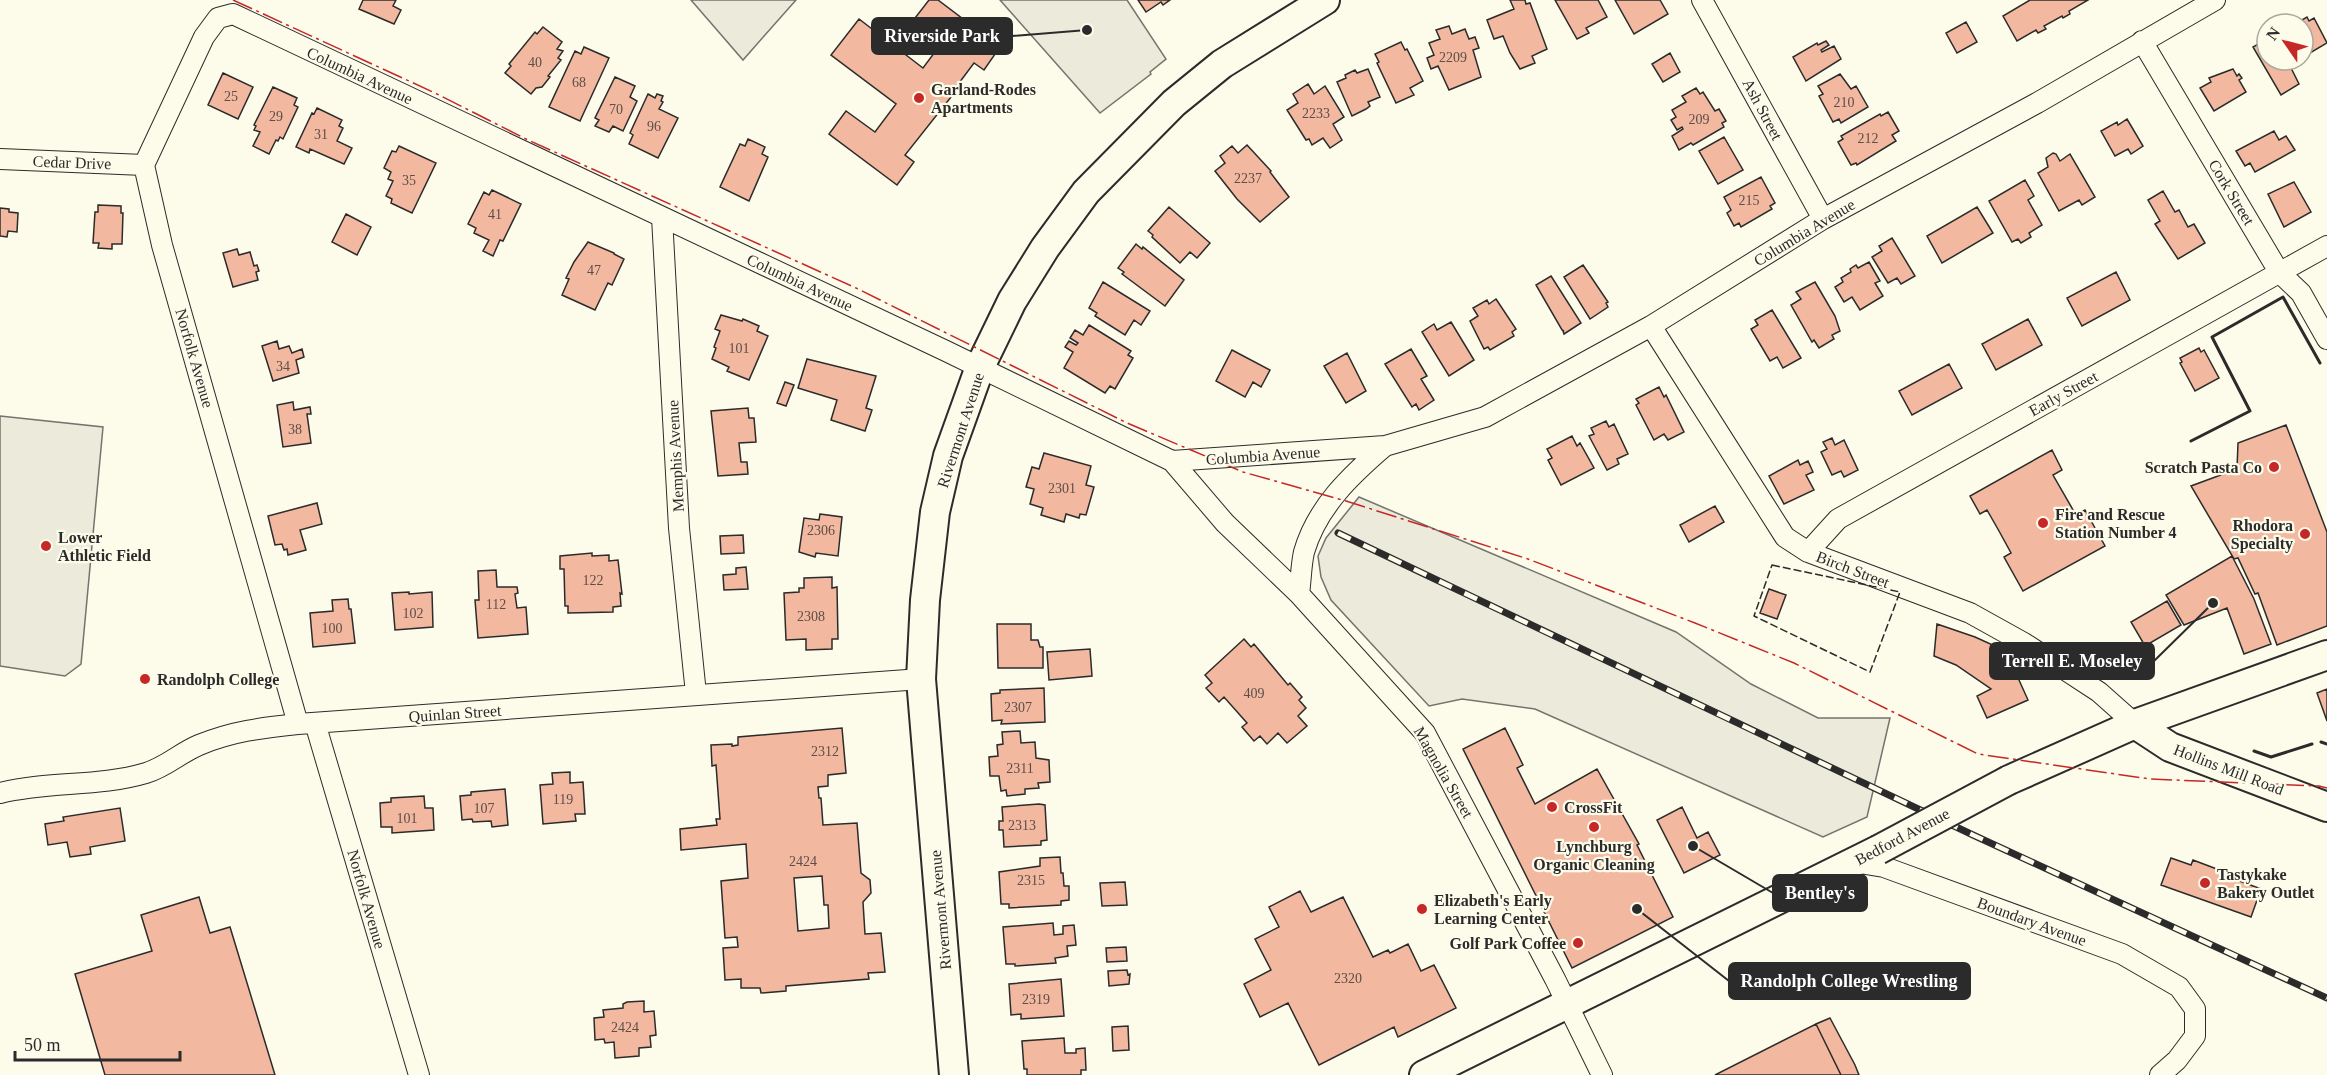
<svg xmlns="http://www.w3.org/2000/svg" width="2327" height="1075" font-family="'Times New Roman',serif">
<rect width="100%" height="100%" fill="#fdfbea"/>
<path fill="#ecebdb" stroke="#74746e" stroke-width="1.5" d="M691 0H796L743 60Z
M1000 0H1127L1166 59 1150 72 1151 74 1100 113Z
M0 416 103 427 81 664 65 676 0 666Z
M1359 497 1676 632 1751 684 1818 718H1890L1867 817 1823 837 1535 709 1462 699 1429 706 1331 600 1321 577 1318 556 1326 538Z"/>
<path fill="#f2b8a0" stroke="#2b2b2b" stroke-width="1.5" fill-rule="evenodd" d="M363 0H396L393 6 401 10 394 24 359 9Z
M929 0H938L1000 47 984 70 974 63 953 91 955 92 905 155 914 162 897 185 829 134 846 111 875 132 896 104 831 55 859 19 923 68 944 40 915 18Z
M1138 0H1170L1163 5 1161 2 1146 12Z
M1510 0H1525L1526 4 1530 3 1547 49 1532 56 1535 63 1520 69 1510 53 1503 36 1494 39 1487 20 1514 9Z
M1555 0H1598L1607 17 1586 28 1589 33 1577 39Z
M1615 0H1660L1668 14 1634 34Z
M2030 0H2088L2069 11 2070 14 2063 18 2062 16 2044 26 2046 29 2038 33 2036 30 2017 41 2003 16Z
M2307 17 2309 21 2314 18 2327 43 2303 57 2305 60 2299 63 2297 60H2303V24H2295Z
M1966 22 1977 42 1957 53 1946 33Z
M1449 26 1452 34 1465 29 1469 39 1475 37 1479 48 1473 50 1481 77 1449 90 1438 66 1431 69 1427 58 1434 55 1429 43 1440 39 1436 30Z
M543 27 562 42 557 49 563 51 558 58 561 60 548 76 550 77 542 87 536 88 531 94 505 73 511 66 509 64 535 32 537 34Z
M2267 39V60H2287L2299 84 2281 95 2253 47Z
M1826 41 1829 45 1821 50 1822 52 1834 46 1841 59 1806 81 1793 57 1817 43 1818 45Z
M1401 42 1405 50 1407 49 1423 81 1410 88 1414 95 1396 103 1377 63 1379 62 1375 54Z
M584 47 609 58 580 121 549 107 575 51 581 54Z
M1670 53 1680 72 1663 82 1652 64Z
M1368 69 1380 97 1368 102 1370 106 1366 109 1352 116 1337 82 1346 78 1345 75 1355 70 1357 73Z
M2233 69 2237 76 2239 74 2242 78 2239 80 2246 92 2214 111 2200 88 2211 82 2209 78Z
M223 73 253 87 238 119 208 105Z
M1840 74 1851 89 1856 86 1868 107 1841 123 1839 119 1833 122 1819 96 1823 94 1818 86Z
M615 77 635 86 630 97 637 101 623 131 613 126 609 132 595 126 599 120 595 118Z
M1308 84 1314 94 1325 86 1344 117 1333 124 1342 140 1330 148 1323 138 1312 145 1309 139 1306 140 1287 110 1298 103 1293 94Z
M273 87 297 98 294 105 298 107 283 139 280 137 278 141 276 140 269 154 253 146 260 132 254 130 256 126 254 125Z
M1696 88 1700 94 1703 92 1715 111 1719 109 1726 121 1722 123 1724 127 1693 145 1691 143 1679 150 1672 136 1683 129 1682 127 1677 130 1671 120 1676 117 1672 110 1686 102 1682 96Z
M648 94 655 98 657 94 663 96 661 101 663 102 659 109 678 118 658 158 629 144 633 135 630 133Z
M317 108 342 120 339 126 343 128 337 141 352 148 344 164 310 149 309 153 296 147 312 113 314 114Z
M1888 112 1899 131 1892 135 1896 141 1857 165 1856 163 1851 165 1838 142 1843 139 1841 136 1880 114 1881 116Z
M2127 119 2143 146 2131 154 2128 149 2115 156 2101 131 2117 122 2118 125Z
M2274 131 2279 140 2286 136 2295 150 2255 172 2250 163 2245 166 2236 151Z
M1724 137 1743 170 1718 184 1699 151Z
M748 139 765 147 762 154 768 157 749 201 720 187 740 144 745 146Z
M1247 145 1271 171 1270 172 1289 197 1260 222 1237 199 1215 171 1225 163 1220 156 1232 146 1238 153Z
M399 146 436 163 412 213 391 203 392 199 386 196 393 181 388 179 391 172 384 168 392 151 396 152Z
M2053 153 2056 154 2060 161 2070 154 2095 197 2082 205 2079 200 2059 211 2038 173 2048 167 2046 158Z
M1761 177 1775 203 1770 206 1772 209 1741 227 1739 223 1734 226 1727 213 1731 210 1724 197Z
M2025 180 2034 196 2028 200 2042 225 2029 233 2031 237 2021 243 2018 239 2012 242 1989 201Z
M2294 182 2311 212 2284 227 2268 194Z
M492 190 521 204 503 241 500 240 493 256 483 251 489 240 474 233 476 228 468 224 484 192 489 195Z
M2163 191 2175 212 2179 210 2188 227 2194 224 2205 243 2178 259 2155 224 2160 221 2148 200Z
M98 205 121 206V213H123L122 244H112V249L98 248 99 243H93L95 212H98Z
M1169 207 1210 243 1197 258 1190 252 1180 263 1152 237 1153 235 1148 231Z
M1977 207 1993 233 1942 263 1927 236Z
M0 208 9 209V212L18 213 17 232 8 231 7 237 0 236Z
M346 214 371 227 357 255 332 242Z
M1892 238 1915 276 1901 284 1897 278 1888 283 1872 257 1882 251 1879 246Z
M588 242 614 253V254L624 259 612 285 608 283 595 310 562 295 569 279 566 278 574 262Z
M1136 244 1142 249 1143 247 1184 280 1165 306 1122 274 1124 272 1118 268Z
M237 249 239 255 250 252 254 266 257 265 259 271 256 272 258 280 233 287 223 253Z
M1869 262 1880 281 1875 283 1883 296 1860 310 1852 297 1844 302 1835 287 1843 282 1841 278 1851 272 1850 269 1856 265 1858 268Z
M1583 265 1608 302 1606 303 1608 307 1590 319 1564 277Z
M2116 272 2130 300 2082 326 2067 298Z
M1551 276 1581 323 1564 334 1563 331H1564L1562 330 1536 285Z
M1103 282 1150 311 1141 325 1134 320 1125 335 1095 316 1097 313 1089 308Z
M1815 282 1835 316 1840 331 1832 335 1834 339 1819 348 1814 340 1812 342 1791 305 1801 299 1796 292Z
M1496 299 1516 329 1512 332 1514 336 1490 350 1488 347 1484 349 1470 321 1478 316 1473 308 1487 300 1489 304Z
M1772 310 1801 358 1783 368 1777 357 1770 361 1751 329 1758 325 1755 320Z
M721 315 742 321 743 319 759 326 757 331 768 336 749 380 727 371 729 367 712 359 716 348 714 347 720 331 715 329Z
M2028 319 2042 345 1996 370 1982 344Z
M1451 322 1474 360 1449 376 1422 332 1434 324 1437 330Z
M1089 325 1131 351 1128 355 1133 358 1115 389 1110 386 1105 393 1064 368 1073 352 1065 347 1069 341 1076 345 1078 343 1070 338 1075 330 1083 335Z
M277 341 279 349 289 346 292 353 302 349 304 357 296 360 299 373 273 381 262 346Z
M2199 348 2201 352 2204 350 2219 378 2195 391 2180 363 2182 362 2180 358Z
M1411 349 1427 376 1421 379 1434 400 1419 410 1416 404 1412 407 1385 364Z
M1232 350 1270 370 1261 387 1253 382 1245 397 1216 381Z
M1347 353 1366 391 1346 403 1324 366Z
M807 359 876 376 866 408 872 410 865 431 831 420 837 400 798 388Z
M1949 364 1962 388 1912 415 1899 391Z
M785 382 794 385 786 406 777 403Z
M1659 387 1664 397 1666 395 1684 432 1668 440 1664 434 1654 440 1636 405 1639 403 1636 399Z
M293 402 294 410 310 407 311 414H307L311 443 283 447 277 405Z
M748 408 749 418H754L756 442 739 443 741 462H747L748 474 718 476 711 411Z
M1606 421 1609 427 1614 424 1628 454 1617 459 1619 464 1607 470 1589 436 1594 434 1591 428Z
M2286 425 2327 532V626L2277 645 2258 593 2255 594 2238 558 2234 559 2191 486 2237 469 2238 443Z
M1572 436 1577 446 1580 443 1594 468 1561 485 1548 460 1552 458 1547 449Z
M1832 438 1835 445 1844 440 1858 470 1844 477 1841 471 1832 475 1821 452 1827 449 1823 442Z
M2052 450 2062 470 2053 475 2076 515 2085 510 2105 546 2023 591 2004 557 2011 553 1999 531 1987 510 1980 514 1970 496Z
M1044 453 1091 466 1086 485 1094 487 1086 515 1080 514 1079 518 1066 514 1064 522 1041 515 1043 508 1030 504 1034 489 1026 487 1032 467 1039 469Z
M1798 460 1800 465 1808 461 1813 472 1806 475 1814 490 1784 504 1769 476Z
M317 503 322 524 300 530 306 550 288 555 287 549 284 550 282 544 275 545 268 516Z
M1715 506 1724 522 1689 542 1680 525Z
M820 514 842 517 838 556 816 553 815 557 799 552 804 518 819 520Z
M743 535 744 553 721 554 720 536Z
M592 553V556L609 555V561L618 560 622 594 620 593 621 606 613 607V612L568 613V606H565L564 569H560V556Z
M2232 556 2254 599 2271 644 2244 654 2227 608 2184 625 2166 595Z
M746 567 748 589 724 590 723 575 736 574V568Z
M496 570 497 587H517L518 593 515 594 517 608 526 607 528 634 478 638 475 600H479L478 571Z
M832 577V588L837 587 838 639H832V649L806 650V639L786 640 784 593 799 592V588H804V578Z
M1769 589 1786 595 1777 619 1760 613Z
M409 592V594L432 592 433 627 395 630 392 593Z
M348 599 349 609H351L355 643 313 647 310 613 333 611 332 600Z
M2167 601 2181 625 2145 646 2131 622Z
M997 624H1031V640H1038L1040 647H1043V668H998Z
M1937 624 1975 637 2006 651 2028 700 1987 718 1977 696 1991 689 1956 665 1934 656Z
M1244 639 1251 647 1254 644 1288 685 1290 683 1302 697 1299 700 1306 708 1298 716 1307 726 1287 743 1278 733 1267 744 1260 736 1254 741 1242 727 1247 723 1224 697 1219 702 1206 688 1212 683 1205 675Z
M1090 649 1092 676 1049 680 1047 652Z
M1044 688 1045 722 1001 724 1002 720 992 721 991 694 1000 693V690Z
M2327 689V721L2317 693Z
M842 728 846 773 828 775V786L818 787 819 798H821L823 825 857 823 861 873 870 880 871 893 863 902 865 934 881 933 885 972 868 973 869 979 786 986V991L761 993 760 988H741V979L725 980 723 948 738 947 737 937 725 938 721 881 748 878 746 844 681 850 680 829 717 825 716 819H720L716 765 712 766 711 745 732 744V746L738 745V737ZM822 876 824 905H828L829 928 798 931 794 878Z
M1505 728 1523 765 1517 768 1535 804 1597 769 1639 844 1637 845 1673 917 1572 968 1463 749Z
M1020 731 1021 743 1035 742 1036 758 1049 760 1050 782 1038 783 1039 788 1025 789V794L1007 796 1006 790 1001 791 999 776H990L989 757 998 756 997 745 1003 744 1002 732Z
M570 772V783L583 782 585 814H575L576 821 543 824 540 785 553 784 552 773Z
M505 789 508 825 492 827 491 821 473 822 472 819 462 820 460 796 471 795V792Z
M424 796 425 808H433L434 830 392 833V827H381L380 803 391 802V798Z
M1039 804 1045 805 1047 840 1041 841V845L1004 847 1003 830H999V821H1003L1002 807Z
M1682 807 1697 838 1708 832 1720 855 1684 873 1657 820Z
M120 808 125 841 90 847 91 854 70 857 67 842 48 845 45 824 64 821 63 817Z
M1060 857 1061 873H1063L1064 886H1069V900L1061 901V905L1009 908V904H1001L999 872 1040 866V858Z
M2171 858 2191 865 2193 860 2230 874 2229 877 2261 889 2251 917 2161 885Z
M1125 882 1127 905 1102 906 1100 883Z
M1300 891 1311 912 1343 897 1373 957 1388 950 1390 953 1408 944 1421 971 1434 965 1456 1008 1398 1037 1394 1027 1319 1065 1288 1003 1260 1017 1244 984 1271 970 1255 939 1279 927 1269 907Z
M199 897 210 933 230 927 275 1075H105L75 974 152 951 141 915Z
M1053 923 1054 935 1063 934V926L1074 925 1076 945 1067 946 1068 956 1055 958 1056 963 1015 966V964H1006L1003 927Z
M1126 947 1127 961 1107 962 1106 948Z
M1127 970 1128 975 1130 974 1129 984 1109 986 1108 971Z
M1061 979 1064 1016 1021 1019V1014L1011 1015 1009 984Z
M644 1001V1012L654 1011 656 1035 650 1036 651 1047 639 1048V1056L615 1058 614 1042 605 1043 604 1039 595 1040 594 1018 604 1017 603 1010 623 1008V1004L627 1002Z
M1830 1018 1855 1065 1859 1075H1841L1816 1024Z
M1816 1024 1841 1075H1715Z
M1128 1026 1129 1050 1113 1051 1112 1027Z
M1064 1038 1065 1053H1076V1049L1085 1048 1086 1070H1081V1075H1027V1069H1024L1022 1041Z"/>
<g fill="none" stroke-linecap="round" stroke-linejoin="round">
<g stroke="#2b2b2b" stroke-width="22">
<path id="street" d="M1702 0 1823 219
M2142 41 2279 272 2301 293 2327 339
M0 159 144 165
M662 217 679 528 696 694
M1651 326 1785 537 1808 552 1970 613 2024 643 2099 692 2135 724
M1172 461 1225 523 1299 594 1425 733 1555 979 1602 1075
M1808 552 1838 519 2327 246
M1299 594C1301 580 1301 565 1304 552 1317 507 1351 475 1385 446
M315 723 419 1075
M298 724 162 245 144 165 204 37 218 18 233 14 946 351 1172 461 1385 446 1485 417 1651 326 1823 219 2037 103 2215 0
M0 793C48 781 99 787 146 773 166 767 180 753 199 745 233 731 261 728 298 724L921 679
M1853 862 1884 867 2122 954 2179 987 2195 1009V1036L2177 1060 2160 1075"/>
</g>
<g stroke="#2b2b2b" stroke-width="32">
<path id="secondary" d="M2135 724 2170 747 2327 807
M2009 780 2135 724 2327 655
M954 1075 921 679 925 600 935 512 948 456 980 367 1012 301 1045 248 1086 192 1174 103 1222 64 1325 0
M1424 1075 1878 850"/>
</g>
<use href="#street" stroke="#fdfbea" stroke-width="20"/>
<use href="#secondary" stroke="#fdfbea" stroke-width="28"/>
<g stroke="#2b2b2b" stroke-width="7">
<path id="rail" d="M1338 533 1973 835 2327 998"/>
</g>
<use href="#rail" stroke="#fdfbea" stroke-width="4.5" stroke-dasharray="14" stroke-linecap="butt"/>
<g stroke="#2b2b2b" stroke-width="32" stroke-linecap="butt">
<path id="secondary-bridge" d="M1878 850 2009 780"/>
</g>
<use href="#secondary-bridge" stroke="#fdfbea" stroke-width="28"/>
<path stroke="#2b2b2b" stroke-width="1.5" stroke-dasharray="8 3" stroke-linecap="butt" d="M1772 565 1900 592 1870 672 1754 616Z"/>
<path stroke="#2b2b2b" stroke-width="3" d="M2191 441 2250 411 2212 337 2283 297 2320 363
M2321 742 2327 744
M2254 751 2271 757 2312 744"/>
<path stroke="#c62828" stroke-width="1.5" stroke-dasharray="21 4.5 3 4.5" stroke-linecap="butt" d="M233 0 435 93 528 140 856 288 1127 423 1243 472 1346 501 1528 559 1695 623 1794 663 1978 754 2150 779 2319 786 2327 788"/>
</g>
<g fill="#c62828" stroke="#fdfbea" stroke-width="2">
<circle cx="919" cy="98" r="6"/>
<circle cx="2274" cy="467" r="6"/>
<circle cx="2043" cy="523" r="6"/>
<circle cx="2305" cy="534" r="6"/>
<circle cx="46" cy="546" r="6"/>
<circle cx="145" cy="679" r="6"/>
<circle cx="1552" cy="807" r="6"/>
<circle cx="1594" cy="827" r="6"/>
<circle cx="2205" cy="883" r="6"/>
<circle cx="1422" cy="909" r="6"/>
<circle cx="1578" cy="943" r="6"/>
</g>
<g text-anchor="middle" stroke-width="4.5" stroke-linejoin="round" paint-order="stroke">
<g font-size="14" fill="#5d4e48">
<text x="1453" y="62">2209</text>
<text x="535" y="67">40</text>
<text x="579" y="87">68</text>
<text x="231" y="101">25</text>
<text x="1844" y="107">210</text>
<text x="616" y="114">70</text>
<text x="1316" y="118">2233</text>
<text x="276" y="121">29</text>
<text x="1699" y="124">209</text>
<text x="654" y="131">96</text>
<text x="321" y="139">31</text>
<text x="1868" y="143">212</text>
<text x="1248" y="183">2237</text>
<text x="409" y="185">35</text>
<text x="1749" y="205">215</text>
<text x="495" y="219">41</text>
<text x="594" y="275">47</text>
<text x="739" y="353">101</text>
<text x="283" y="371">34</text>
<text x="295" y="434">38</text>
<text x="1062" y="493">2301</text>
<text x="821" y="535">2306</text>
<text x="593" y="585">122</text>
<text x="496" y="609">112</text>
<text x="413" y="618">102</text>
<text x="811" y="621">2308</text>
<text x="332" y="633">100</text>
<text x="1254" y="698">409</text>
<text x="1018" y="712">2307</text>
<text x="825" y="756">2312</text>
<text x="1020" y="773">2311</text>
<text x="563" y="804">119</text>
<text x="484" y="813">107</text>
<text x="407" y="823">101</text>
<text x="1022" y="830">2313</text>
<text x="803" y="866">2424</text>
<text x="1031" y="885">2315</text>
<text x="1348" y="983">2320</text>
<text x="1036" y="1004">2319</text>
<text x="625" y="1032">2424</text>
</g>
<g font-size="16" fill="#2b2b2b" stroke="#fdfbea">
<text transform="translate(360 75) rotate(25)" y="6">Columbia Avenue</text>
<text transform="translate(1763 109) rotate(62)" y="6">Ash Street</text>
<text transform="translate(72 162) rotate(2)" y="6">Cedar Drive</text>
<text transform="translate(2232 192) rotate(59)" y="6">Cork Street</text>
<text transform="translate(1804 232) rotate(-31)" y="6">Columbia Avenue</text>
<text transform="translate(800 282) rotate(25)" y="6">Columbia Avenue</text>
<text transform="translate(195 358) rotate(74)" y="6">Norfolk Avenue</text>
<text transform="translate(2063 393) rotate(-29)" y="6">Early Street</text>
<text transform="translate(960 430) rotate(-72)" y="6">Rivermont Avenue</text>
<text transform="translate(1263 455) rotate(-4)" y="6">Columbia Avenue</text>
<text transform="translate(675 456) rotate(-93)" y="6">Memphis Avenue</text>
<text transform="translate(1853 569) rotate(21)" y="6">Birch Street</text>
<text transform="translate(455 713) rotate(-4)" y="6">Quinlan Street</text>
<text transform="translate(2229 769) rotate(21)" y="6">Hollins Mill Road</text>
<text transform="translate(1444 772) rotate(60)" y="6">Magnolia Street</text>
<text transform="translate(1902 836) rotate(-28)" y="6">Bedford Avenue</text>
<text transform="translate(367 899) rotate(74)" y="6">Norfolk Avenue</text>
<text transform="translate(940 910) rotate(-95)" y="6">Rivermont Avenue</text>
<text transform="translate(2032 921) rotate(20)" y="6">Boundary Avenue</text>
</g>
<g font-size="16" font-weight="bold" fill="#2b2b2b" stroke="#fdfbea" text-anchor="start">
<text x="931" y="95">Garland-Rodes<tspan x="931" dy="18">Apartments</tspan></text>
<text x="2262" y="473" text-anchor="end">Scratch Pasta Co</text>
<text x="2055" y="520">Fire and Rescue<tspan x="2055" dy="18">Station Number 4</tspan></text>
<text x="2293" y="531" text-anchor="end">Rhodora<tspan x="2293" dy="18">Specialty</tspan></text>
<text x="58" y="543">Lower<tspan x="58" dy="18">Athletic Field</tspan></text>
<text x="157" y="685">Randolph College</text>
<text x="1564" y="813">CrossFit</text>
<text x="1594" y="852" text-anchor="middle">Lynchburg<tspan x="1594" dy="18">Organic Cleaning</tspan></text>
<text x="2217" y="880">Tastykake<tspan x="2217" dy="18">Bakery Outlet</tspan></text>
<text x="1434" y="906">Elizabeth's Early<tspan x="1434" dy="18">Learning Center</tspan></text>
<text x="1566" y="949" text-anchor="end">Golf Park Coffee</text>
</g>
</g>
<path fill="none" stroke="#2b2b2b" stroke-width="2" d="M1087 30L1012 36M2213 603L2154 661M1693 846L1773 893M1637 909L1729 981"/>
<g fill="#2b2b2b" stroke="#fdfbea" stroke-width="2">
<circle cx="1087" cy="30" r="6"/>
<circle cx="2213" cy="603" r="6"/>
<circle cx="1693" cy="846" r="6"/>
<circle cx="1637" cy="909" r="6"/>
</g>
<g fill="#2b2b2b" stroke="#2b2b2b" stroke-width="2">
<rect x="872" y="18" width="140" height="36" rx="6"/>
<rect x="1990" y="643" width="164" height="36" rx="6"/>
<rect x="1773" y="875" width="94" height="36" rx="6"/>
<rect x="1729" y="963" width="241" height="36" rx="6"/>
</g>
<g font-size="18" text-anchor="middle" font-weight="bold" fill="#fff">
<text x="942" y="42">Riverside Park</text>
<text x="2072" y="667">Terrell E. Moseley</text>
<text x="1820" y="899">Bentley's</text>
<text x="1849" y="987">Randolph College Wrestling</text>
</g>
<g transform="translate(2285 42) rotate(305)"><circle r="28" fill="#fdfbea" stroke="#a9a89e" stroke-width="1.5"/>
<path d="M0-4.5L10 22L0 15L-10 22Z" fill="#c62828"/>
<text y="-9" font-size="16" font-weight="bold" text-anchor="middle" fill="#2b2b2b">N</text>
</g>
<path d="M15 1051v9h165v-9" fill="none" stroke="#2b2b2b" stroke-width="3"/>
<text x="24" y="1051" font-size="18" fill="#2b2b2b" stroke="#fdfbea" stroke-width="4.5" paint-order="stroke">50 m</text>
</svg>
